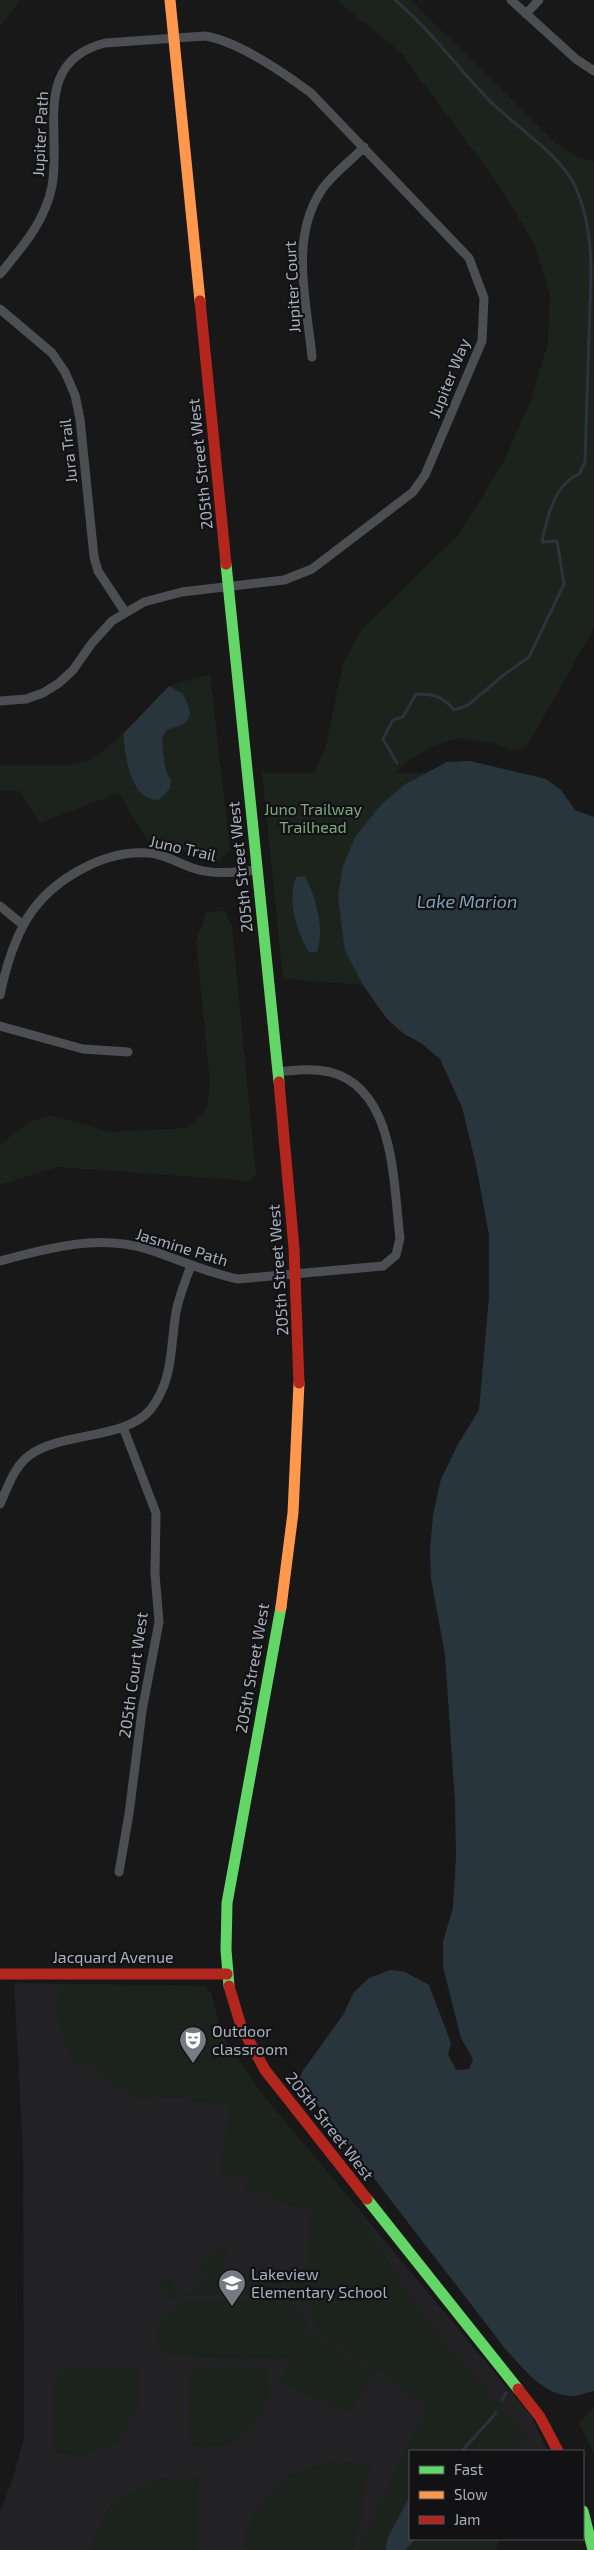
<svg xmlns="http://www.w3.org/2000/svg" width="594" height="2550" font-family="'Exo 2',sans-serif">
<rect width="100%" height="100%" fill="#181819"/>
<path fill="#222225" d="M14 1983 204 1986 211 1993 222 2035 263 2095 532 2417 547 2451H410V2539H499L496 2550H0V2512L12 2481 24 2438 23 2154Z"/>
<path fill="#1b231c" d="M0 0H20L0 27Z
M337 0H411L554 142 579 158 594 161V628L526 748 510 750 496 744 458 738 433 746 412 758 394 773H425L405 784 345 951 363 985 283 979 262 773H314L325 750 343 663 363 628 458 535 502 465 531 400 548 343 550 294 534 243 496 181 400 52Z
M210 674 230 850 219 861 147 839 118 793 40 823 20 791H0V765H68L93 759 123 734 131 776 167 775C163 751 153 730 184 723L183 694 169 686Z
M225 911 232 926 256 1175 249 1181 57 1167 0 1185V1145L26 1124 49 1115 111 1132 187 1128 207 1108 210 1083 196 940 207 912Z
M65 1984 204 1986 208 1992 222 2035 263 2095 348 2197 423 2316 530 2439 505 2451H410V2539H499L496 2550H359L361 2542 427 2409 383 2374 316 2331 310 2307 312 2301 305 2311 297 2303 290 2300 291 2290 286 2289 288 2278 306 2279 312 2211C297 2207 269 2204 262 2188L259 2191 246 2193 247 2179 221 2176 229 2105 187 2101 200 2095C193 2094 187 2097 180 2097 164 2098 154 2094 140 2102L91 2068 76 2063 71 2057 59 2026 56 2006 58 1991Z
M223 2247H229V2251L224 2256V2283L219 2293 215 2295 185 2296 173 2302 159 2287 171 2277 175 2283 172 2286 181 2297 206 2279 197 2267Z
M238 2273 282 2277 281 2296 239 2294Z
M189 2301C208 2301 279 2298 291 2304 303 2310 307 2320 307 2332L375 2372 351 2414 278 2381 294 2354 280 2359 169 2356C139 2336 164 2307 189 2301Z
M196 2367H267L270 2394 254 2427 229 2445 201 2447 191 2444 187 2373Z
M137 2368V2407L118 2443 80 2456 54 2452 56 2377 64 2369Z
M594 2407V2453L579 2423Z
M329 2461 370 2465 354 2550H243L252 2514 288 2476Z
M199 2477 198 2550H90L110 2505 154 2480Z"/>
<path fill="#29353c" d="M169 686 183 694C186 701 192 710 189 717 181 735 156 716 164 758 165 766 166 773 171 780L170 788 159 800C129 800 126 756 123 734Z
M470 761 546 779 561 790 575 810 594 817V2391C586 2392 578 2397 571 2396 543 2395 525 2370 507 2351L299 2081 302 2072 343 2015 354 1992 369 1978 390 1970 405 1972 429 1985 451 2043 448 2054 456 2070 469 2069 473 2059 461 2038 443 1967V1942L453 1907 456 1856 455 1802 445 1655 431 1579 430 1550 433 1515 441 1479 458 1444 479 1410 489 1297V1235L476 1165 462 1107 440 1059 421 1043 404 1034 387 1019 363 985 345 951 338 897 343 866 355 837 380 806 405 784 447 762Z
M305 876C316 898 325 929 317 952H309C296 931 287 900 296 877Z
M410 2496V2539H416L405 2550H386L387 2539Z"/>
<g fill="none" stroke-linecap="round" stroke-linejoin="round">
<path stroke="#29353c" stroke-width="3" d="M395 0C431 30 458 69 491 102 516 127 558 153 574 184 587 211 591 244 591 273L585 462 579 474C554 485 547 517 542 542L557 541 564 584 529 657 505 674 468 705 454 710C443 696 433 694 416 694L403 717 393 720 383 739 397 763
M502 2400 506 2393
M462 2451 496 2413"/>
<path stroke="#4c4e52" stroke-width="9" d="M511 0 576 59 594 71
M526 14 539 0
M0 274C22 247 45 222 52 186 62 132 31 62 105 43L205 36C237 41 284 73 311 93L469 258 484 298 482 341 425 475 413 492 312 569 284 580 182 592 144 602 112 621 92 643 73 670 59 683 43 693 26 699 0 701
M0 309 52 353 65 372 75 395 80 419 94 557 98 571 125 612
M312 357C307 303 289 240 321 191 331 175 351 161 364 147
M0 906 23 925
M0 995C5 971 11 949 23 926 44 884 101 849 149 853 166 854 179 864 196 869 215 875 237 872 256 870
M0 1026 83 1049 128 1052
M0 1261C48 1248 98 1234 147 1249 178 1259 207 1273 238 1279L383 1266 396 1255 400 1238C393 1184 396 1089 330 1072 312 1068 295 1070 277 1072
M0 1504C8 1487 14 1466 30 1455 61 1432 124 1440 150 1410 174 1380 170 1347 176 1312 179 1296 186 1280 191 1265
M119 1872 129 1814 142 1711 159 1622 155 1574 156 1513 123 1427"/>
<path stroke="#63d668" stroke-width="11" d="M226 564 279 1082
M229 1986 226 1950 227 1903 281 1607
M367 2199 518 2389
M583 2511 593 2550"/>
<path stroke="#ff974d" stroke-width="11" d="M170 0 200 301
M281 1607 293 1513 299 1383"/>
<path stroke="#b3261e" stroke-width="11" d="M200 301 226 564
M279 1082 294 1248 299 1383
M0 1974H227
M229 1986 241 2026 265 2070 367 2199
M518 2389 540 2417 558 2451"/>
</g>
<defs>
<g id="theatre-pin" transform="scale(1.4375)"><path d="M0 17L-7.5 6A9.5 9.5 0 1 1 7.5 6Z" fill="#767a82" stroke="#121215"/><path d="M-5-5.5Q0-4 5-5.5V0Q5 5 0 6Q-5 5-5 0ZM-3.3-2.5H-1v1.5H-3.3ZM1-2.5H3.3v1.5H1ZM-2.8 1Q0 5.5 2.8 1Z" fill="#fff"/></g>
<g id="school-pin" transform="scale(1.4375)"><path d="M0 17L-7.5 6A9.5 9.5 0 1 1 7.5 6Z" fill="#767a82" stroke="#121215"/><path d="M0-5L7-2L0 1L-7-2ZM-4 1L0 2.5L4 1V4Q0 6-4 4Z" fill="#fff"/></g>
</defs>
<g fill-rule="evenodd">
<use href="#theatre-pin" x="193" y="2040"/>
<use href="#school-pin" x="232" y="2283"/>
</g>
<g text-anchor="middle" stroke-width="4.5" stroke-linejoin="round" paint-order="stroke">
<g font-size="16" fill="#a8afbb" stroke="#121215">
<text transform="translate(40 134) rotate(-87)" y="6">Jupiter Path</text>
<text transform="translate(292 287) rotate(-93)" y="6">Jupiter Court</text>
<text transform="translate(449 378) rotate(-68)" y="6">Jupiter Way</text>
<text transform="translate(68 451) rotate(-96)" y="6">Jura Trail</text>
<text transform="translate(200 464) rotate(-96)" y="6">205th Street West</text>
<text transform="translate(183 848) rotate(13)" y="6">Juno Trail</text>
<text transform="translate(240 867) rotate(-96)" y="6">205th Street West</text>
<text transform="translate(182 1247) rotate(17)" y="6">Jasmine Path</text>
<text transform="translate(278 1270) rotate(-94)" y="6">205th Street West</text>
<text transform="translate(252 1668) rotate(-80)" y="6">205th Street West</text>
<text transform="translate(133 1675) rotate(-82)" y="6">205th Court West</text>
<text x="113" y="1963">Jacquard Avenue</text>
<text transform="translate(330 2126) rotate(52)" y="6">205th Street West</text>
</g>
<g font-size="16" fill="#7ea87d" stroke="#121215">
<text x="313" y="815">Juno Trailway<tspan x="313" dy="18">Trailhead</tspan></text>
</g>
<g font-size="16" fill="#a8afbb" stroke="#121215" text-anchor="start">
<text x="212" y="2037">Outdoor<tspan x="212" dy="18">classroom</tspan></text>
<text x="251" y="2280">Lakeview<tspan x="251" dy="18">Elementary School</tspan></text>
</g>
<g font-size="18" font-style="italic" fill="#7ca2b9" stroke="#121215">
<text x="467" y="908">Lake Marion</text>
</g>
</g>
<rect x="409" y="2450" width="175" height="90" fill="#121215" stroke="#4e5157"/>
<rect x="419" y="2466" width="25" height="8" fill="#63d668" stroke="#4e5157"/>
<text x="454" y="2475" font-size="15" fill="#a8afbb">Fast</text>
<rect x="419" y="2491" width="25" height="8" fill="#ff974d" stroke="#4e5157"/>
<text x="454" y="2500" font-size="15" fill="#a8afbb">Slow</text>
<rect x="419" y="2516" width="25" height="8" fill="#b3261e" stroke="#4e5157"/>
<text x="454" y="2525" font-size="15" fill="#a8afbb">Jam</text>
</svg>
